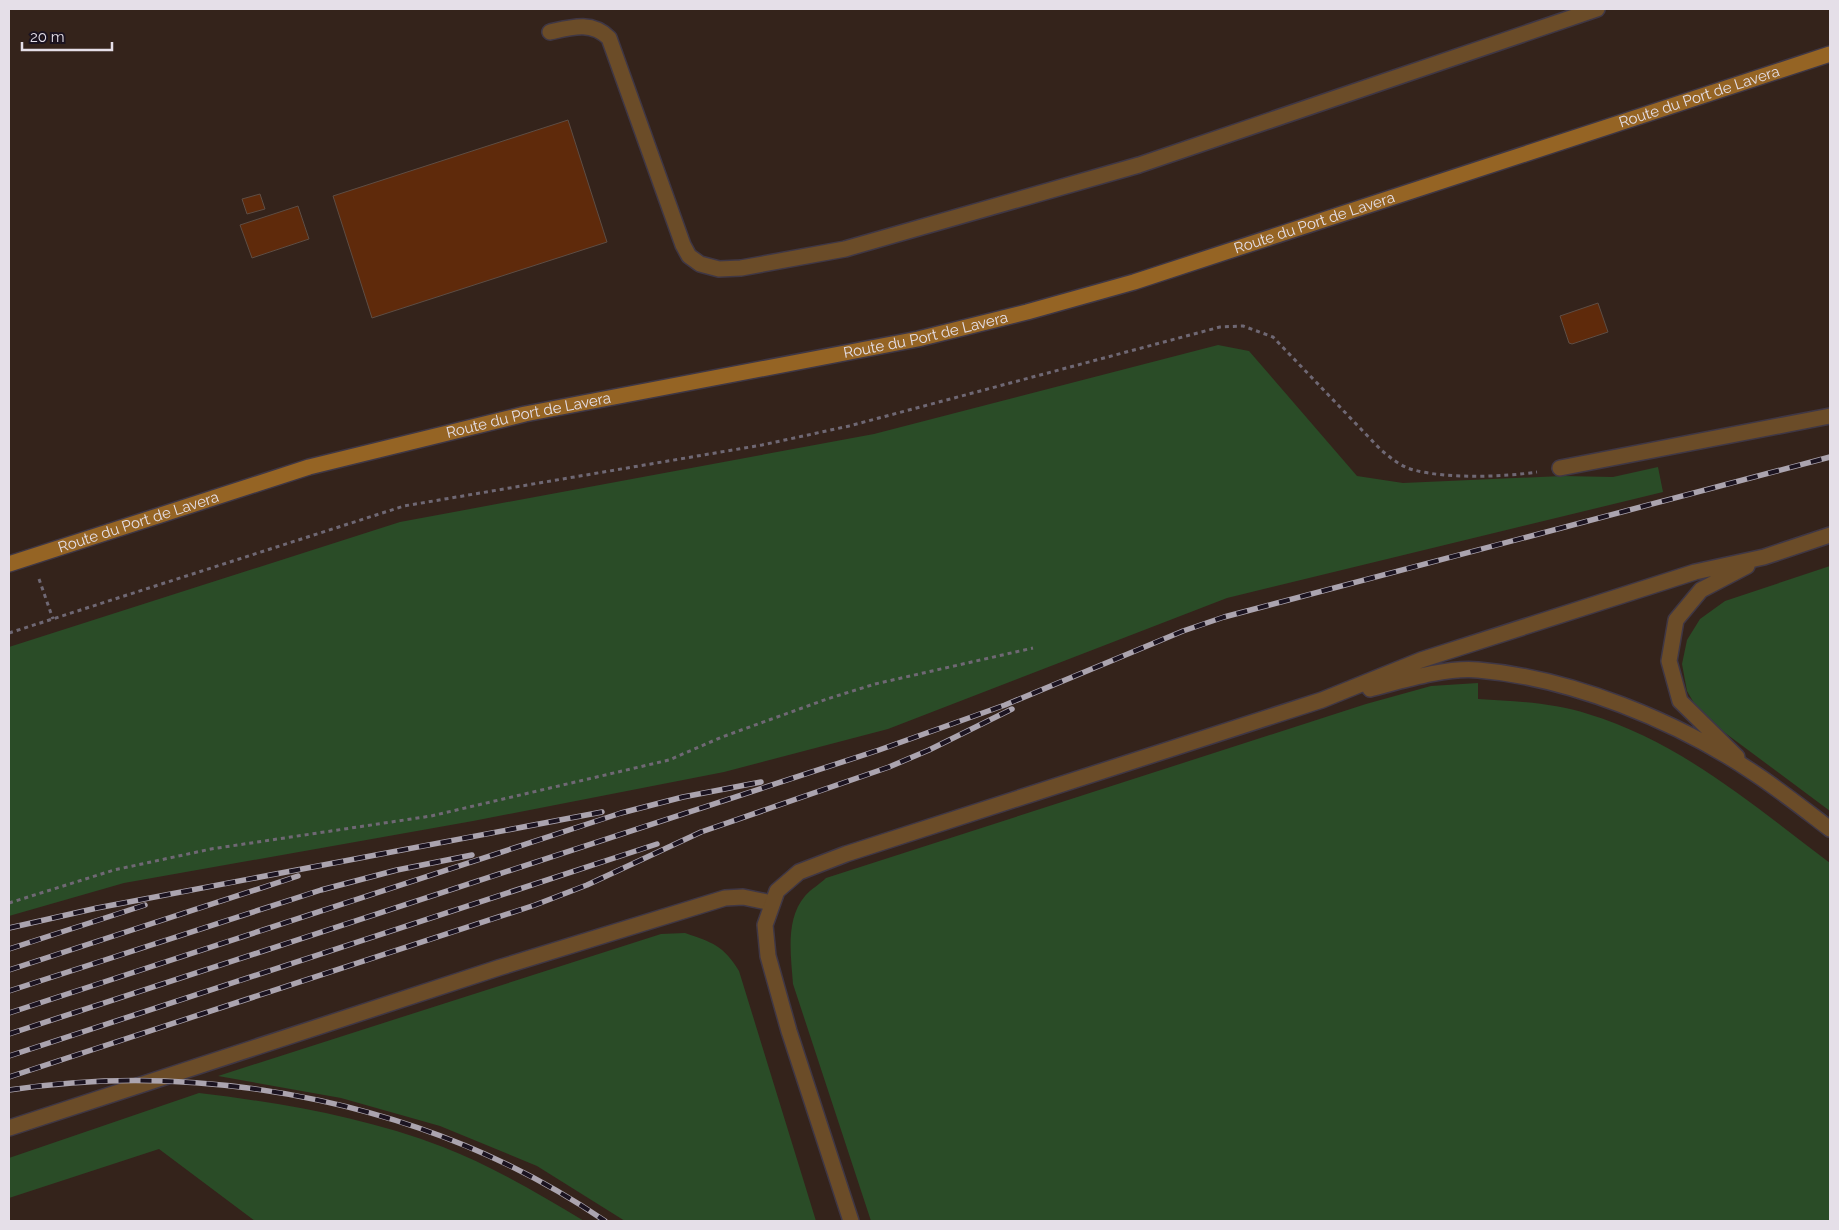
<svg xmlns="http://www.w3.org/2000/svg" width="1839" height="1230" font-family="Raleway,sans-serif">
<rect width="100%" height="100%" fill="#241c2a"/>
<path fill="#34231b" d="M9 9H1830V1221H9Z"/>
<path fill="#2a4c27" d="M1218 345 1249 351 1357 476 1403 483 1562 476 1613 477 1658 467 1663 492 1227 598 888 729 724 772 473 821 124 883 9 916V647L400 522 874 434Z
M1830 566V811L1701 715 1687 691 1682 664 1687 640 1700 619 1725 601Z
M1478 683V699C1515 701 1553 703 1588 714 1681 742 1754 806 1830 863V1221H871L793 984C791 956 785 919 805 896 811 889 820 884 826 878L1366 704 1431 686Z
M685 933C712 942 724 946 739 971L816 1221H625L537 1166 440 1126 341 1098 218 1076 661 934Z
M199 1093C282 1103 364 1117 443 1147 492 1166 539 1194 584 1221H255L159 1149 9 1198V1158Z"/>
<path fill="#5f2a0b" stroke="#5e4d44" d="M568 120 607 242 372 318 333 196Z
M260 194 265 209 247 214 242 199Z
M298 206 309 239 252 258 240 225Z
M1598 303 1608 332 1572 344 1569 343 1560 316Z"/>
<g fill="none" stroke-linecap="round" stroke-linejoin="round">
<g stroke="#3f3745" stroke-width="18">
<path id="lane" d="M550 32C572 27 592 21 609 38L683 245 689 256 700 264 719 269 741 268 845 249 1139 165 1597 9
M1560 468 1830 416
M9 1128 498 968 725 898 743 897 772 903"/>
</g>
<g stroke="#3f3745" stroke-width="18">
<path id="street" d="M1370 689C1401 681 1446 667 1478 670 1571 678 1677 721 1754 773 1780 790 1805 810 1830 829
M1737 757 1680 701 1669 661 1676 620 1701 590 1747 566
M851 1221 789 1031 768 956 765 925 777 891 799 872 846 854 1322 700 1421 660 1695 572 1764 557 1830 535"/>
</g>
<g stroke="#3f3745" stroke-width="18">
<g id="secondary">
<path id="s1" d="M9 564 309 467 525 414 918 339 1027 312 1134 282 1830 54"/>
</g>
</g>
<path stroke="#6f6874" stroke-width="3" stroke-dasharray="4 4" stroke-linecap="butt" d="M39 579 53 619
M9 633 404 506 762 445 849 426 1220 327 1243 326 1273 337 1381 450C1391 458 1401 467 1414 470 1447 479 1503 477 1537 472
M9 903 114 870 211 849 431 816 669 760 722 737 827 699 875 684 1033 648"/>
<use href="#lane" stroke="#6b4c28" stroke-width="15"/>
<use href="#street" stroke="#6b4c28" stroke-width="15"/>
<use href="#secondary" stroke="#956424" stroke-width="15"/>
<g stroke="#aba4af" stroke-width="5.5">
<path id="rail" d="M9 928 97 908 602 812
M9 949 145 905
M9 970 298 876
M9 991 321 890 397 870 472 855
M9 1013 621 813 683 797 761 782
M9 1034 879 750 1005 705 1183 631 1224 617 1830 457
M9 1056 657 844
M9 1077 535 905 587 885 701 832 889 767 929 750 1012 709
M9 1090C212 1059 435 1105 605 1221"/>
</g>
<use href="#rail" stroke="#1b1320" stroke-width="4" stroke-dasharray="11" stroke-linecap="butt"/>
</g>
<g text-anchor="middle" stroke-width="5" stroke-linejoin="round" paint-order="stroke">
<g font-size="15" fill="#e5dfe8" stroke="#1b1320">
<text dy="5" stroke="none"><textPath href="#s1" startOffset="1756">Route du Port de Lavera</textPath></text>
<text dy="5" stroke="none"><textPath href="#s1" startOffset="1351">Route du Port de Lavera</textPath></text>
<text dy="5" stroke="none"><textPath href="#s1" startOffset="946">Route du Port de Lavera</textPath></text>
<text dy="5" stroke="none"><textPath href="#s1" startOffset="541">Route du Port de Lavera</textPath></text>
<text dy="5" stroke="none"><textPath href="#s1" startOffset="136">Route du Port de Lavera</textPath></text>
</g>
</g>
<rect width="1839" height="1230" fill="none" stroke="#e5dfe8" stroke-width="20"/>
<path d="M22 42v8h90v-8" fill="none" stroke="#e5dfe8" stroke-width="2.5"/>
<text x="30" y="42" font-size="15" fill="#e5dfe8" stroke="#1b1320" stroke-width="4" paint-order="stroke">20 m</text>
</svg>
